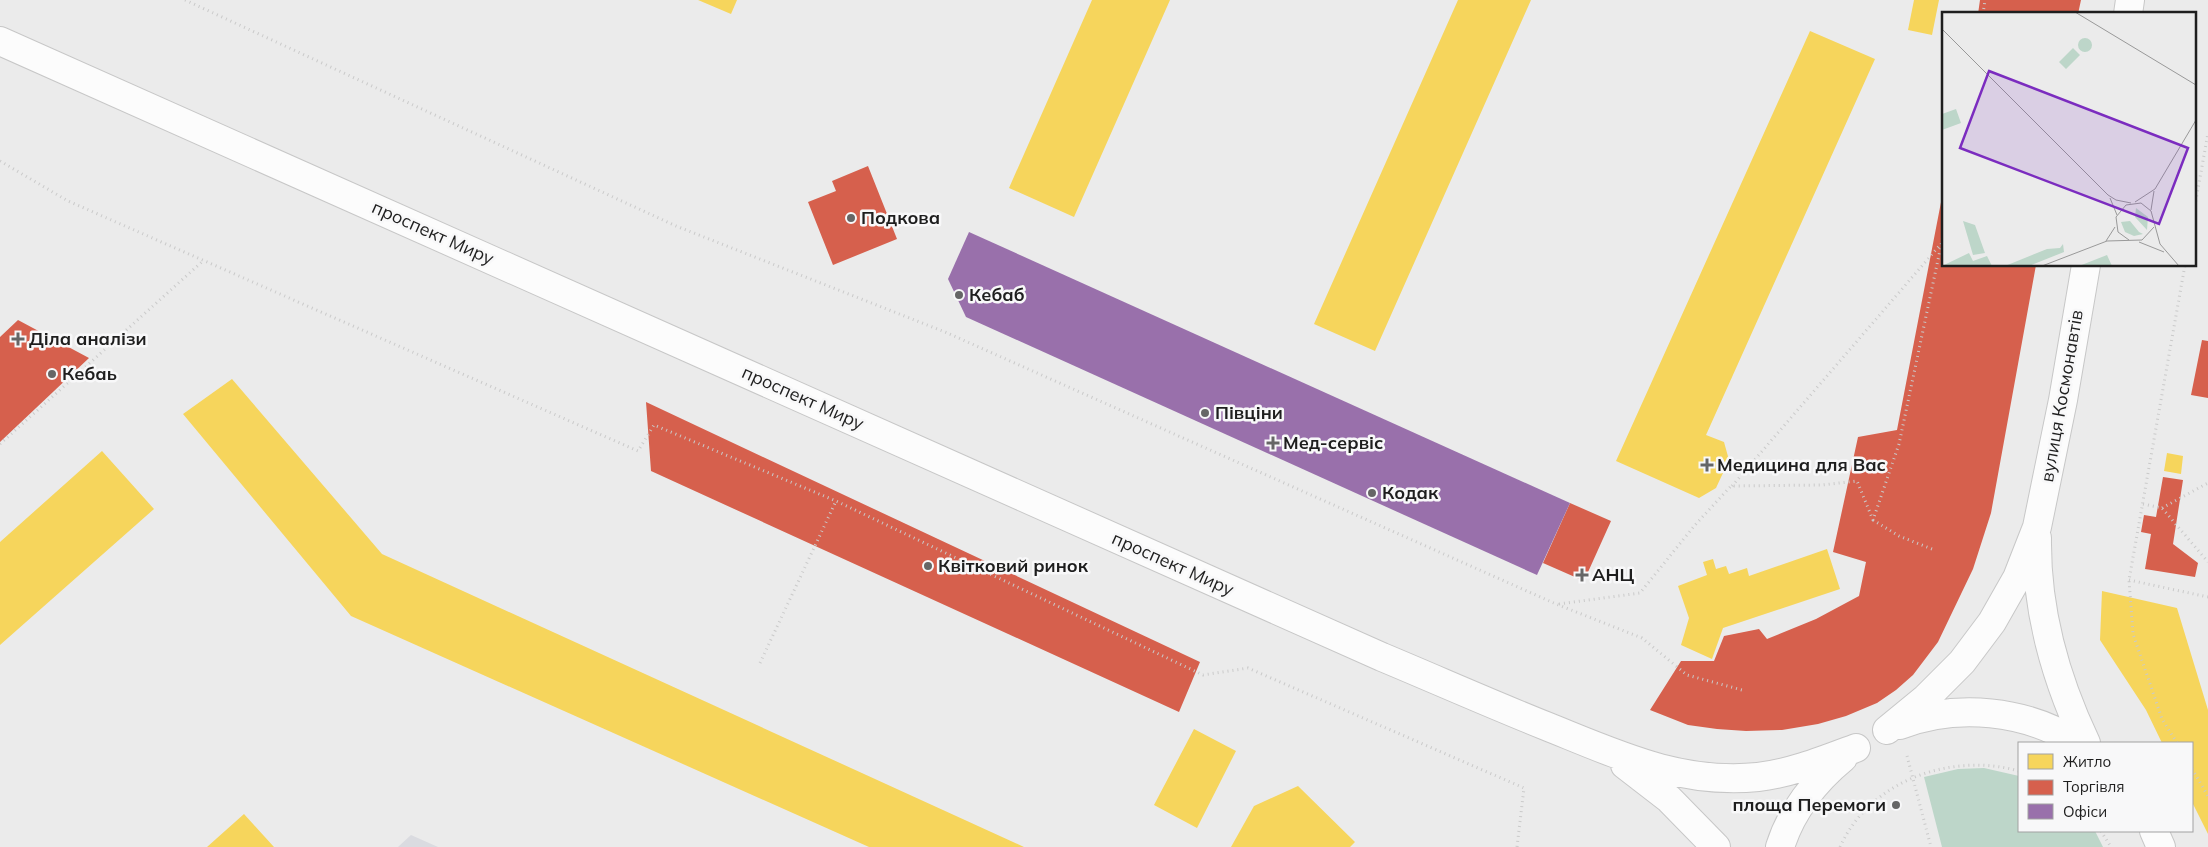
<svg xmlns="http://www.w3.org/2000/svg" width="2208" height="847" font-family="Mulish,sans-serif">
<rect width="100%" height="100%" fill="#ebebeb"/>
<path fill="#dadbe0" d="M411 835 438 847H398Z"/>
<path fill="#bdd6c9" d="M1984 768 2019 776V831H2095L2103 847H1942L1924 777 1958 769Z"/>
<path fill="#f6d55c" d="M698 0H737L731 14Z
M1092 0H1170L1074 217 1009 188Z
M1458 0H1531L1375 351 1314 324Z
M1914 0H1939L1932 35 1908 30Z
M1810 31 1875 59 1706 435 1724 442 1729 460 1716 488 1699 498 1616 461Z
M232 379 382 554 1024 847H869L351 616 183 414Z
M102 451 154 509 0 645V542Z
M2167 453 2183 456 2181 474 2164 471Z
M1827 549 1840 589 1723 628 1712 659 1681 645 1689 618 1678 586 1707 575 1703 562 1713 559 1716 569 1726 566 1729 574 1747 568 1749 576Z
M2102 591 2177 608 2208 710V834L2192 802V743H2162L2146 710 2100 640Z
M1194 729 1236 751 1197 828 1154 805Z
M1298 786 1355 842 1350 847H1231L1254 806Z
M244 814 274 847H207Z"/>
<path fill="#d6604d" d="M1980 0H2081L2078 14H1978Z
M868 166 897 239 833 265 808 202 836 191 832 181Z
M1942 197 1943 265H2036L1991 513 1973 569 1938 642 1913 675 1896 690 1877 703 1846 716 1818 724 1782 730 1746 731 1717 729 1688 725 1650 710 1681 661H1714L1724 636 1759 629 1767 639 1816 619 1859 596 1866 562 1833 552 1858 437 1897 430Z
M18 320 89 358 0 442V337Z
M2202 340 2208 341V398L2191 395Z
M646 402 1200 662 1179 712 651 471Z
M2163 477 2183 480 2173 544 2198 563 2195 577 2145 569 2151 534 2141 532 2144 515 2156 517Z
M1570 503 1611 521 1584 581 1543 563Z"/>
<path fill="#9970ab" d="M969 232 1570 503 1537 575 966 317 948 279Z"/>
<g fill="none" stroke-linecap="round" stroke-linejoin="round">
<g stroke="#c7c7c7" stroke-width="30">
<path id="major" d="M2128 14 2130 0
M0 41 1382 657C1437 680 1491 704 1546 726 1616 754 1680 785 1758 777 1792 773 1824 760 1856 748
M2037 538C2036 611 2055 678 2086 743
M1900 725C1957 703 2026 710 2077 743
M1887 730 1926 698 1962 662 1992 622 2017 578 2037 527 2063 400 2086 265
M1625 765 1669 799 1716 847
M2154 831 2161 847
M1780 847C1791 812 1815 781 1843 758"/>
</g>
<path stroke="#cacaca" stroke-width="3" stroke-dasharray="1 4" stroke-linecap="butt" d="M185 0 676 226 945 332 1556 604 1642 638 1687 675 1742 690
M1983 14 1985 0
M0 161 68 201 638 451 654 425 836 501 1203 675 1248 668 1524 788 1517 847
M2194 211 2208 133
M0 444 204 260
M1732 486 1940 245
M2143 504 2162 508 2208 562
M2162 508 2208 483
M1873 520 1899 536 1932 549
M2129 580 2208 597
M1559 604 1640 593 1695 525 1731 486 1822 485 1857 481 1873 520 1899 444 1943 236
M760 663 836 501
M2177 743 2162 719 2133 634 2129 580 2185 265
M1907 756 1931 847
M2192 769 2208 796
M2101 831 2111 847
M1840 847C1870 780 1952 752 2019 771"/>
<use href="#major" stroke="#fcfcfc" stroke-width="28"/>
</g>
<g fill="#666" stroke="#f8f8f9" stroke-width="2">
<circle cx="851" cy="218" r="5"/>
<circle cx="959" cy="295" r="5"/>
<path d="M15.5 331.5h5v5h5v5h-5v5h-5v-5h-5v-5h5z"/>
<circle cx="52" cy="374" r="5"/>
<circle cx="1205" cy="413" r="5"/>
<path d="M1270.5 435.5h5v5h5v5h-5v5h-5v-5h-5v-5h5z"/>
<path d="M1704.5 457.5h5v5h5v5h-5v5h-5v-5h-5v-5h5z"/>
<circle cx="1372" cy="493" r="5"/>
<circle cx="928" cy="566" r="5"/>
<path d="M1579.5 567.5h5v5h5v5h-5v5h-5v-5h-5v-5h5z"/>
<circle cx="1896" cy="805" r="5"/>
</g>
<g text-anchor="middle" stroke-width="5" stroke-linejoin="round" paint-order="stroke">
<g font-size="18" font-weight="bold" fill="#1e1e1e" stroke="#f8f8f9" text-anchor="start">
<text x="861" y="224">Подкова</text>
<text x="969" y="301">Кебаб</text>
<text x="29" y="345">Діла аналізи</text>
<text x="62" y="380">Кебаь</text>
<text x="1215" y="419">Півціни</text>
<text x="1283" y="449">Мед-сервіс</text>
<text x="1717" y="471">Медицина для Вас</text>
<text x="1382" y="499">Кодак</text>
<text x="938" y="572">Квітковий ринок</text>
<text x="1592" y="581">АНЦ</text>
<text x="1886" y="811" text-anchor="end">площа Перемоги</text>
</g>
<g font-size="18" fill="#1e1e1e" stroke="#f8f8f9">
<text transform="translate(433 233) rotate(24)" y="6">проспект Миру</text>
<text transform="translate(2062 396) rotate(-80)" y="6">вулиця Космонавтів</text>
<text transform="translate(803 398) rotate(24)" y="6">проспект Миру</text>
<text transform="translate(1173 564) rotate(24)" y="6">проспект Миру</text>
</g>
</g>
<g transform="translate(1942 12)">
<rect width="254" height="254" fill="#ebebeb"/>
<path d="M136 33a7 7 0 1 1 14 0a7 7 0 1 1-14 0ZM131 36 138 43 124 57 117 50ZM14 97 19 111 0 118V102ZM194 196 206 205 205 218 193 205ZM21 209 33 213 43 241 31 243ZM188 209 197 220 201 222 192 224 183 220 179 210ZM121 232 122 240 87 254H63L105 237 118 236ZM27 241 31 249 45 244 50 254H0ZM165 243 170 254H137Z" fill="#bdd6c9"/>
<path fill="none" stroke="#999" stroke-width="1" d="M133 0 254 73M0 17 166 183 174 188 189 191M168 186 175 203M193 190 213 177 254 108M209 198 212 179M187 228 176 220 174 205 184 193 199 191 209 199 218 232 237 254M164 229 173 215M197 230 222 240M100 254 165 229 200 228 212 215"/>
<path fill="#7b2cbf" fill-opacity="0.15" stroke="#7b2cbf" stroke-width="2.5" d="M47 59 246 136 217 212 18 136Z"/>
<rect width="254" height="254" fill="none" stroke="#1e1e1e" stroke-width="2.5"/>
</g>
<rect x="2018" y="742" width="175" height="90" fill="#f8f8f9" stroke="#a1a1a1"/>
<rect x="2028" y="754" width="25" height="15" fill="#f6d55c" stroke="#a1a1a1"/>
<text x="2063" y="767" font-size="15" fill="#1e1e1e">Житло</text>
<rect x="2028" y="780" width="25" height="15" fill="#d6604d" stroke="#a1a1a1"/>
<text x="2063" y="792" font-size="15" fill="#1e1e1e">Торгівля</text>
<rect x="2028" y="804" width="25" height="15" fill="#9970ab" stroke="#a1a1a1"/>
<text x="2063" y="817" font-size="15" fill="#1e1e1e">Офіси</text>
</svg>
